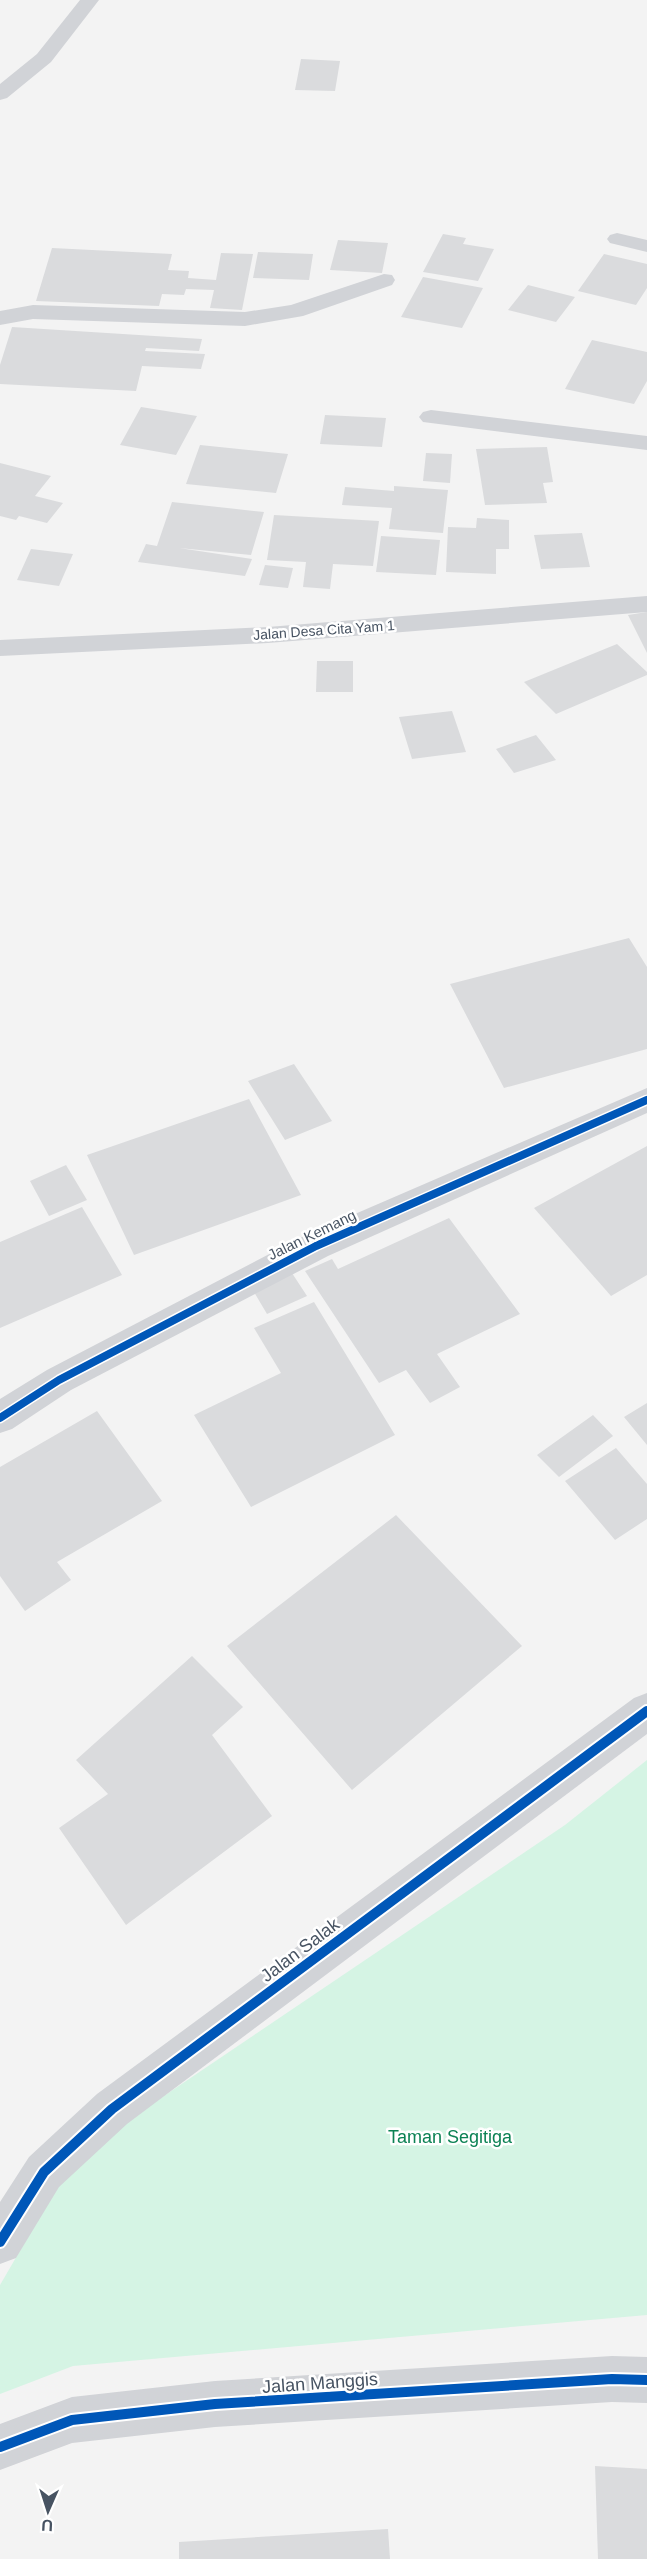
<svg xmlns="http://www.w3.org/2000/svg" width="647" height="2559" font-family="Arial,sans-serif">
<rect width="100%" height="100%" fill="#f3f3f3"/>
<path fill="#d5f4e4" d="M647 1760V2315L73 2366 0 2394V2285L75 2156 565 1825Z"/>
<path fill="#dadbdd" d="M301 59 340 61 335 91 295 90Z
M443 234 466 238 463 244 494 249 478 281 423 272Z
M338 240 388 243 382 273 330 270Z
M52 248 172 254 168 270 189 271 188 278 216 280 221 253 253 254 242 310 210 308 214 290 186 289 184 295 162 294 159 306 36 301Z
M258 252 313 254 309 280 253 278Z
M604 254 647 264V288L636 305 578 291Z
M423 277 483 288 462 328 401 317Z
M528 285 575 297 556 322 508 310Z
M12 327 202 339 199 351 146 348 145 351 205 354 201 369 142 366 136 391 0 384V365Z
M592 340 647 352V381L634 404 565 389Z
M141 407 197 416 176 455 120 445Z
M325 415 386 418 382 447 320 444Z
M200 445 288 454 276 493 186 484Z
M547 447 553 482 543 483 547 503 485 505 476 449Z
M426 453 452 454 450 483 423 481Z
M0 463 51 476 35 496 63 503 47 523 19 516 16 520 0 516Z
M394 486 448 490 443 533 389 529 392 508 342 505 345 487 394 491Z
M172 502 264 512 251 555 179 548 252 559 245 576 138 562 146 544 157 546Z
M274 515 379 521 373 566 333 564 330 589 303 587 306 562 267 560Z
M477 518 509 520V549H496V574L446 572 448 527 476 528Z
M582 533 590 567 541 569 534 535Z
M381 536 440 540 436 575 376 572Z
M31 549 73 554 59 586 17 580Z
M265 565 293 568 288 588 259 585Z
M647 612V653L628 615Z
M617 644 647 672V675L556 714 524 682Z
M317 661H353V692H316Z
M452 711 466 752 412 759 399 717Z
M536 735 556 760 514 773 496 749Z
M629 938 647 967V1049L504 1088 450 984Z
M294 1064 332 1121 285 1140 248 1081Z
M249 1099 301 1195 134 1255 87 1155Z
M647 1146V1275L611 1296 534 1208Z
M66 1165 87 1200 49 1216 30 1181Z
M82 1207 122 1275 0 1328V1242Z
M449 1218 520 1314 437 1354 460 1387 430 1403 406 1370 379 1383 305 1271 332 1259 338 1269Z
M290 1270 307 1296 267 1314 251 1287Z
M314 1302 395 1435 251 1507 194 1415 281 1373 254 1328Z
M647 1403V1445L624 1417Z
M97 1411 162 1501 57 1562 71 1580 25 1611 0 1576V1467Z
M593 1415 613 1436 559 1477 537 1455Z
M616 1448 647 1484V1519L615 1540 565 1481Z
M396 1515 522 1646 352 1790 227 1646Z
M192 1656 243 1707 212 1735 272 1816 126 1925 59 1828 108 1794 76 1760Z
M595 2466 647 2469V2559H598Z
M388 2529 390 2559H179V2542Z"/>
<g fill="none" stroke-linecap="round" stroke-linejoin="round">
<path fill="#d1d3d7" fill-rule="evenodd" d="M80 0H99L51 62 7 98 0 100V84L37 54Z
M617 233 647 240V252L610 243 607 239 610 235Z
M384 274 392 275 395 280 392 285 303 316 245 326 33 319 0 325V311L33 305 245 312 291 305Z
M431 410 647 436V450L423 422 419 417 423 412Z
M647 596V612L268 643 0 656V640L268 627Z
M647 1088V1113L328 1256 71 1390 12 1429 0 1433V1399L47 1370 304 1236Z
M647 1693V1734L127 2124 59 2187 16 2258 0 2264V2202L29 2157 97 2094 634 1698Z
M612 2356 647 2357V2403L612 2402 215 2427 72 2443 0 2470V2424L72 2397 215 2381Z"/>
<g stroke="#fff" stroke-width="11">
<path id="cycleway-far1" d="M0 1418 59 1380 316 1246 647 1100"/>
</g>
<g stroke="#fff" stroke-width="14">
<path id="cycleway" d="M0 2242 44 2172 112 2109 647 1711
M0 2447 72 2420 215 2404 612 2379 647 2380"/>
</g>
<use href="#cycleway-far1" stroke="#0057b8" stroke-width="8"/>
<use href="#cycleway" stroke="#0057b8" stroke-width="10"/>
</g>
<g text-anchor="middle" stroke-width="5" stroke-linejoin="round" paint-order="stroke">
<g font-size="14" fill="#475362" stroke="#fff">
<text transform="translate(324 630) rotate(-4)" y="5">Jalan Desa Cita Yam 1</text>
</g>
<g font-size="15" fill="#475362" stroke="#fff">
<text transform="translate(312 1235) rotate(-26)" y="5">Jalan Kemang</text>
</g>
<g font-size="18" fill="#475362" stroke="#fff">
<text transform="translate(300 1950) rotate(-37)" y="6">Jalan Salak</text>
<text transform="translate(320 2383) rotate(-4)" y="6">Jalan Manggis</text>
</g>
<g font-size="18" fill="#0c8254" stroke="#fff">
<text x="450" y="2143">Taman Segitiga</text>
</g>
</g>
<g transform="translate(48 2511) rotate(183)" stroke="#ffffff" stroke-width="4.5" paint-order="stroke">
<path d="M0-4.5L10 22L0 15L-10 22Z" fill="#475362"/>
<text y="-9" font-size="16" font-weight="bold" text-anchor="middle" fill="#475362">U</text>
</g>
</svg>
